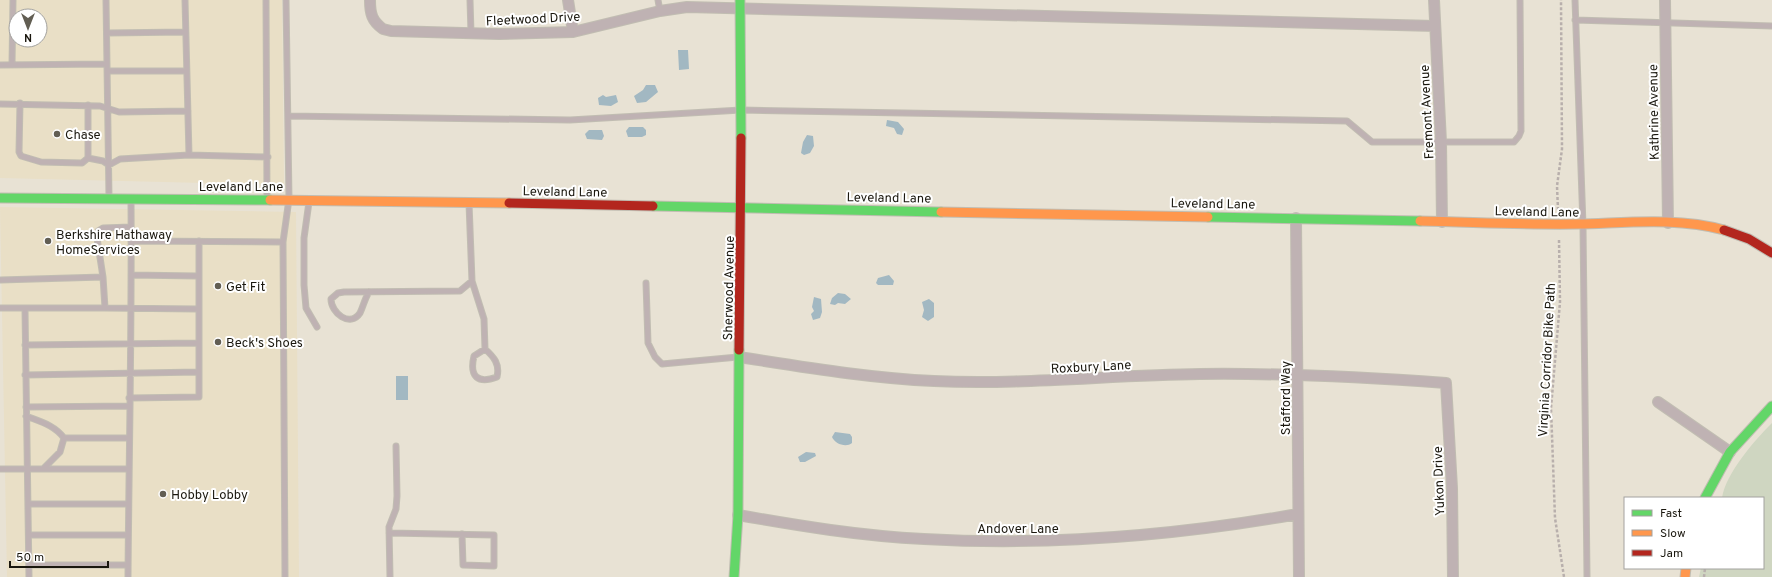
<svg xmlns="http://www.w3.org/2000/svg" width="1772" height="577" font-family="Overpass,sans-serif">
<rect width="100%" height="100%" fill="#e8e2d4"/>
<path fill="#e9dfc6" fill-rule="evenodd" d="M0 0H282L284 185 0 178ZM16 16H40V40H16Z
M0 207 296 212 299 577H7Z"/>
<path fill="#cfd6c1" d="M1772 423V577H1699L1701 568H1763V498H1722C1726 473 1754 441 1772 423Z"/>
<path fill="#a2b8c2" d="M678 50H688L689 69 679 70Z
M646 85H655L658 92 646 102 637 103 634 96 643 90Z
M603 95 606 97 616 95 618 102 611 106 599 105 598 98Z
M887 120 898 122 904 129 902 135 897 134 894 128 886 126Z
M629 127H643L646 130V135L642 137H628L626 131Z
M589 130H602L604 136 602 140 587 139 585 134Z
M807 135 813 136 814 146 810 153 804 155 801 153 803 142Z
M889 275 894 281 893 285H878L876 283 878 278Z
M838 293 845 294 851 299 845 304 838 303 835 305 830 304 832 298Z
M814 297 821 299 822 312 820 318 813 320 811 314 814 311 812 307Z
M929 299 934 303V317L928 321 922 317 924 310 922 302Z
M396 376H408V400H396Z
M835 432 850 434 852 437V443C846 448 835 444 832 437Z
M806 452 815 453 816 456 805 462H800L798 457Z"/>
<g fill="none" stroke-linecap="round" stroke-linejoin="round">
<g stroke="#c1bdb2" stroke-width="7">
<path id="lane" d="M106 0 109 197
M185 0 189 155
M266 0 267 199
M470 0 471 33
M658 0 660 11
M1575 0 1583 225 1587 577
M1575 20 1772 26
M107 33 185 32
M0 65 107 64
M12 65 13 0
M108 71H186
M20 103 19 152 21 156 41 162 82 163 88 158 103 161 109 165
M0 104 100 106 119 112 188 111
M288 116 570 120 741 110 1347 121 1372 142H1514L1519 136 1521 131 1520 0
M88 158V105
M109 165 120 159 189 155 268 157
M309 202 304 238V285L306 308 317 327
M131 241 283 242
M131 275 198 276
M103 277 105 308 198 309
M0 280 103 277 97 238 98 231 103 228 131 227
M472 281 484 319 485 349 474 356C469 377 478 384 497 377 500 364 494 357 485 349
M646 283 648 343 655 357 662 364 738 357
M369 292C365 298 363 307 360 313 350 328 331 313 331 299L338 293 344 292 460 291 472 281 469 203
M0 308H105
M25 309 29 577
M25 345 198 343
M25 375 199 372
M129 398 199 397V241
M26 407 129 406
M26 416C41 422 54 425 64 438L60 452 44 468
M64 438H129
M0 469H128
M28 504H128
M389 533 494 535V566L463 565 462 534
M29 535H128
M29 565H128
M128 577C129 451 132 326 131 200
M285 577 283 242 289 199 286 0
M390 577 389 527 396 509 397 496 396 446"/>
</g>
<g stroke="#c1bdb2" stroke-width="12">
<path id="street" d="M370 0C370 14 372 21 383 29L391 31 499 34 573 32 660 11 687 7 1435 26
M568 0 573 32
M1434 0 1441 142 1442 222
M1665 0 1668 223
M1296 218 1299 577
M739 357C804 367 868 378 934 381 1023 385 1111 375 1200 374 1283 373 1364 377 1446 383L1452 488 1453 577
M1658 402 1730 452
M738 515C800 526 861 536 924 539 1050 546 1174 536 1298 514"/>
</g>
<g stroke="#c1bdb2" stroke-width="11">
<path id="fast" d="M740 0 741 138
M0 198 270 200
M653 206 941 212
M1208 217 1420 221
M1705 498 1730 452 1772 406
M734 577 738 515 739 350"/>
</g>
<g stroke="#c1bdb2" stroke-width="11">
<path id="slow" d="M270 200 509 203
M941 212 1208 217
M1420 221C1473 222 1526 225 1578 224 1626 223 1677 217 1724 230
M1685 577 1686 568"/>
</g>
<g stroke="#c1bdb2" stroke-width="11">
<path id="jam" d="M509 203 653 206
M1724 230 1749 239 1772 253
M739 350 741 138"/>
</g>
<path stroke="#b8afac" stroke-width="2.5" stroke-dasharray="3 2" stroke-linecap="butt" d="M1558 210 1557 186 1562 149 1561 0
M1559 240 1560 302 1551 408 1555 518 1564 577
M1704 577 1705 568"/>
<use href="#lane" stroke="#bfb2b3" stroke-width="5"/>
<use href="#street" stroke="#bfb2b3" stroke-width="10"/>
<use href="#fast" stroke="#63d668" stroke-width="9"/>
<use href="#slow" stroke="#ff974d" stroke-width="9"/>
<use href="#jam" stroke="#b3261e" stroke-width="9"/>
</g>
<g fill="#625e53" stroke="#fff" stroke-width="1.5">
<circle cx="57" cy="134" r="4"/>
<circle cx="48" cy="241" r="4"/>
<circle cx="218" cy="286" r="4"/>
<circle cx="218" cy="342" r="4"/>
<circle cx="163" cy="494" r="4"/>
</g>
<g text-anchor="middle" stroke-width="4" stroke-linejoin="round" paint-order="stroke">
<g font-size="13" fill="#1a170e" stroke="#fff">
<text transform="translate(533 18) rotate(-3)" y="5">Fleetwood Drive</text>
<text transform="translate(1426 112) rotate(-93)" y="5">Fremont Avenue</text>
<text transform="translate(1653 112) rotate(-91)" y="5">Kathrine Avenue</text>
<text x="241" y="191">Leveland Lane</text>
<text transform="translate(565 191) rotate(1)" y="5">Leveland Lane</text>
<text transform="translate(889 197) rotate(1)" y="5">Leveland Lane</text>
<text transform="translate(1213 203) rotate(1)" y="5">Leveland Lane</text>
<text transform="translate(1537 211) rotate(1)" y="5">Leveland Lane</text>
<text transform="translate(728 288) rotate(-89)" y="5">Sherwood Avenue</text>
<text transform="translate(1546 360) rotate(-87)" y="5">Virginia Corridor Bike Path</text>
<text transform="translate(1091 366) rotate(-3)" y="5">Roxbury Lane</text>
<text transform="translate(1285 398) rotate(-90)" y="5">Stafford Way</text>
<text transform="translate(1438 481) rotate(-92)" y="5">Yukon Drive</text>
<text x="1018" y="533">Andover Lane</text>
</g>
<g font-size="13" fill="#1a170e" stroke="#fff" text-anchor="start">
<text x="65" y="139">Chase</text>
<text x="56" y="239">Berkshire Hathaway<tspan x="56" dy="15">HomeServices</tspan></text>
<text x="226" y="291">Get Fit</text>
<text x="226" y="347">Beck's Shoes</text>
<text x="171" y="499">Hobby Lobby</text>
</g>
</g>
<rect x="1624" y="497" width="140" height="72" fill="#ffffff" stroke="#a3a29f"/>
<rect x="1632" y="510" width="20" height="6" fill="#63d668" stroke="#a3a29f"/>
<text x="1660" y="517" font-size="12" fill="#1a170e">Fast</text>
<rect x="1632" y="530" width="20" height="6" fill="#ff974d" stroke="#a3a29f"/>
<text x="1660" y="537" font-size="12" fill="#1a170e">Slow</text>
<rect x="1632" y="550" width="20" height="6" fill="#b3261e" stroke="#a3a29f"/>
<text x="1660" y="557" font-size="12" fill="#1a170e">Jam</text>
<g transform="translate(28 28) rotate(180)"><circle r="19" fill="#ffffff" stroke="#a3a29f"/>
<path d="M0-3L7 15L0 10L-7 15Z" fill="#625e53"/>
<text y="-6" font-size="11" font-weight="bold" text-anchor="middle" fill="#1a170e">N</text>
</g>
<path d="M10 561v6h98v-6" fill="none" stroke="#1a170e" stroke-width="2"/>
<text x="16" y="561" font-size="12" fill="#1a170e" stroke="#ffffff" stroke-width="3" paint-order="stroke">50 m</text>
</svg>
